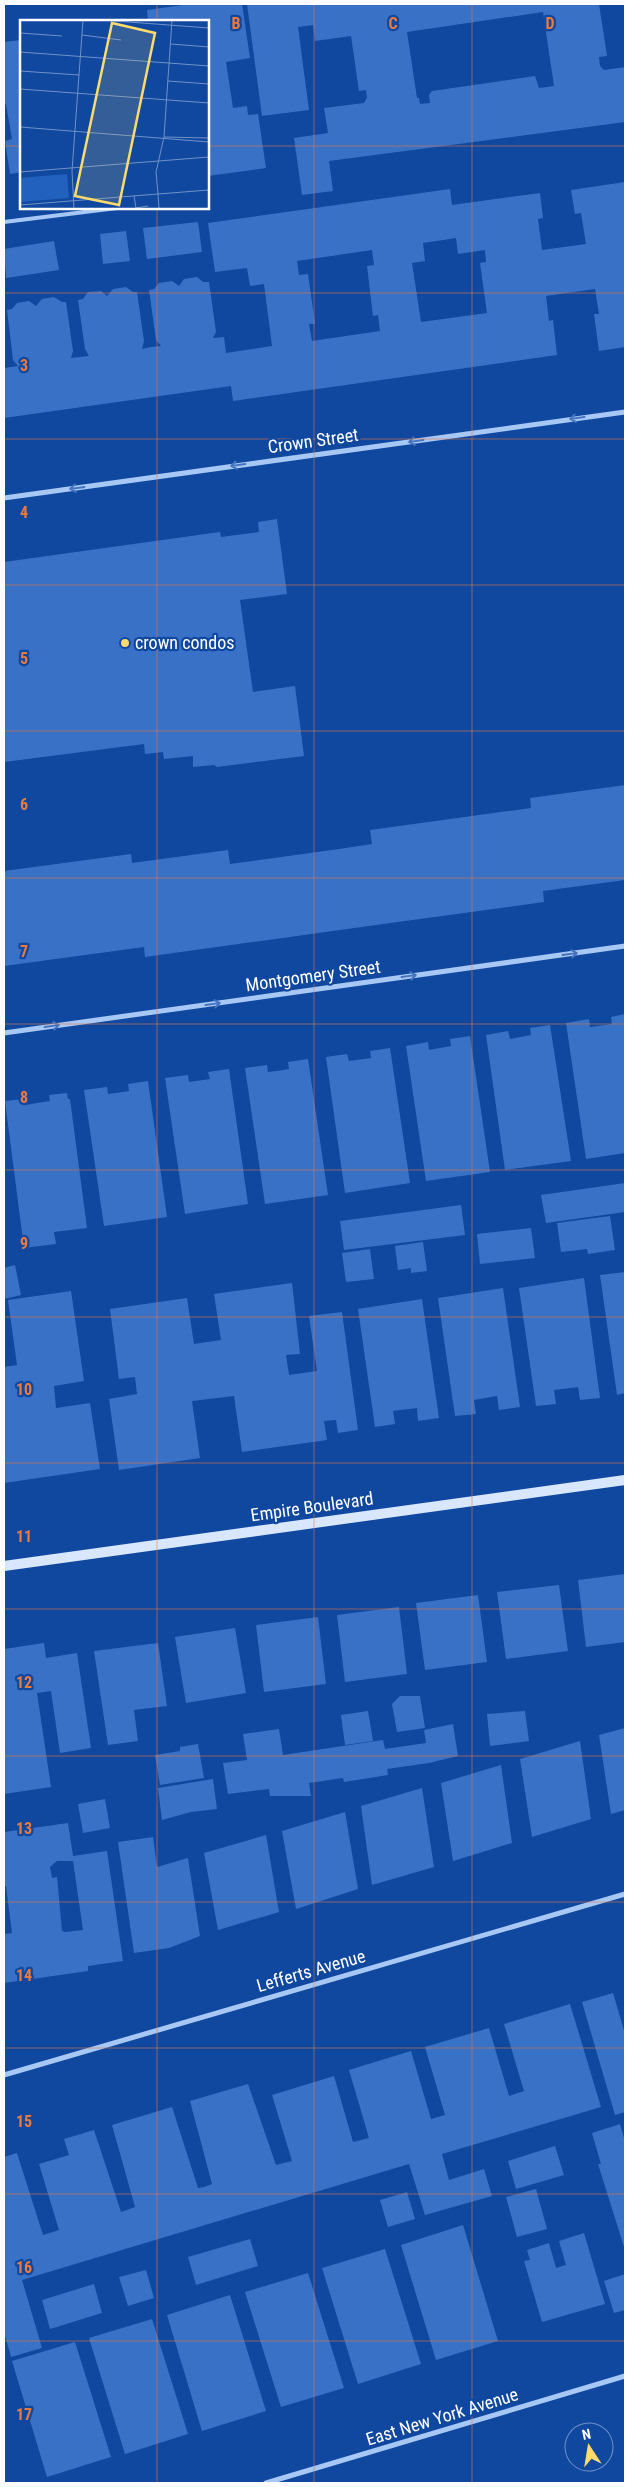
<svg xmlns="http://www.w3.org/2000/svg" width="629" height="2487" font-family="'Roboto Condensed',sans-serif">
<rect width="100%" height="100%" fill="#1048a0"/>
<path fill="#3971c7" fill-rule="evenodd" d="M191 4H242L250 58 226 62 233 108 247 106 248 115 258 114 266 168 208 176V21H148L147 10Z
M247 4H599L607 56 599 57 600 66 604 70 625 67V122L329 161 333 191 302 195 294 138 328 133 324 108 364 103 367 98 366 90 359 91 351 36 315 41 313 25 298 27 309 110 262 116ZM543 12 554 86 539 88 535 76 432 91 429 95 430 103 420 104 419 98H417L407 32Z
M21 40V172L10 174 5 141 12 139 6 104H4V42Z
M625 182V347L599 351 594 314H599L595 289 546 296 549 321 553 320 557 355 233 401 231 386 4 418V368L18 366 13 360 7 310 12 309 17 303 29 301 36 306 42 299 54 297 62 302H66L73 351 71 358 89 356 85 349 78 300 83 299 88 292 101 291 107 296 113 289 126 287 133 292H137L144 341 142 349 151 347 161 346 156 340 149 290 154 289 159 283 172 281 179 286 184 279 197 277 203 282H209L216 332 213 338 224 337 226 353 272 346 264 284 250 286 247 268 215 272 208 223 450 189 452 205 540 193 543 218 538 219 542 250 586 244 581 213 575 214 571 190ZM456 238 458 254 485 250 486 262 480 263 487 313 421 322 412 263 425 261 423 243ZM372 250 374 265 367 266 373 316 378 315 380 331 312 341 309 324H315L308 274 299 275 297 261Z
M198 222 202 252 147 259 143 228Z
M126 231 130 261 103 264 100 234Z
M54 241 59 270 6 278 4 249Z
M277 519 287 594 240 600 253 692 295 686 304 756 217 767 214 765 193 767V756L164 759 163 752 145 754 144 744 4 762V562L220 532 221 537 259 532 258 522Z
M625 785V880L543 891 544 902 383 924 145 957 144 947 4 966V871L131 854 132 863 228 850 230 864 339 849 372 844 370 830 531 808 530 798Z
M625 1014V1153L586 1159 566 1023 589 1019 590 1027 612 1024 611 1017Z
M550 1025 571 1161 505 1170 486 1035 508 1031 510 1039 531 1035 530 1028Z
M470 1036 490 1172 426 1181 406 1046 428 1042 429 1050 451 1046 450 1039Z
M390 1048 410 1183 345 1193 326 1057 347 1054 349 1061 371 1058 370 1051Z
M308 1059 328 1195 265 1204 245 1068 267 1065 268 1072 277 1071 289 1069 288 1062Z
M229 1069 248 1204 185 1214 165 1078 188 1075 189 1082 210 1079 208 1072Z
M148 1081 167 1217 104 1226 84 1090 107 1087 108 1094 116 1093 129 1091 128 1084Z
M67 1093 68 1099H70L87 1228 54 1232 56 1244 24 1248 5 1101 25 1099 26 1105 37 1103 50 1101 49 1095Z
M625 1183V1212L546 1223 541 1195Z
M461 1205 465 1235 344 1250 340 1221Z
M610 1216 615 1250 588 1254 587 1249 561 1252 557 1223Z
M531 1228 535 1258 480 1264 477 1234Z
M423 1242 427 1271 411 1273V1268L398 1270 395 1246Z
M370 1249 374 1279 346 1282 342 1253Z
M15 1265 21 1295 4 1299V1268Z
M625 1272V1393L617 1395 600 1275Z
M584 1278 600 1398 580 1400 578 1387 554 1390 556 1404 536 1406 519 1288Z
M292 1283 300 1354 286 1355 289 1375 317 1371 309 1316 342 1312 358 1430 338 1433 336 1420 324 1421 327 1440 242 1452 234 1396 192 1401 200 1458 119 1470 109 1399 137 1394 135 1377 119 1379 110 1309 187 1298 194 1344 221 1340 214 1294Z
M503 1288 520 1407 499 1410 497 1396 474 1400 476 1414 455 1416 438 1298Z
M71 1291 84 1381 54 1386 56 1408 90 1403 100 1469 4 1483V1367L17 1365 8 1300Z
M422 1299 439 1418 418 1421 417 1408 393 1411 395 1424 375 1427 358 1309Z
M625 1574V1642L586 1647 578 1580Z
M559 1585 568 1651 506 1659 497 1592Z
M478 1595 487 1662 425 1670 416 1603Z
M399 1607 407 1674 345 1682 337 1615Z
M318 1617 326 1684 264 1692 256 1625Z
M235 1628 246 1693 186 1703 175 1637Z
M44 1643 46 1658 77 1653 91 1748 60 1753 51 1691 37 1693 51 1787 4 1794V1649Z
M158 1643 167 1706 134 1710 138 1741 108 1745 94 1651Z
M400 1696H420L425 1728 397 1732 392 1704Z
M368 1711 373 1741 345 1745 341 1715Z
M525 1711 529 1741 490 1746 487 1714Z
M453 1724 458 1756 429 1763 387 1769 388 1775 344 1782 343 1778 309 1783 311 1796H270L269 1789 228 1794 223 1763 247 1760 243 1734 279 1729 283 1755 383 1740 385 1749 426 1743 424 1730Z
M625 1728V1810L611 1814 599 1735Z
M580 1741 591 1819 532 1837 520 1759Z
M198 1744 204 1778 160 1785 155 1755 180 1751V1747Z
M501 1765 512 1843 453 1861 441 1783Z
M213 1779 217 1809 191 1812 162 1820 158 1788Z
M422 1788 434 1867 372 1885 361 1806Z
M105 1799 110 1828 83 1833 78 1804Z
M345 1812 358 1889 296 1909 282 1831Z
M68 1823 73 1856 107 1851 123 1961 88 1966V1971L4 1983V1934L12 1933 6 1886H4V1832ZM57 1861H73L83 1930 65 1932 62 1931 57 1877 52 1878 50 1867Z
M266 1835 279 1912 218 1930 204 1853Z
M153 1837 157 1867 188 1858 200 1936 169 1948 134 1953 118 1842Z
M613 1993 625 2034V2112L615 2115 582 2002Z
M570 2004 601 2107 442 2154 449 2180 484 2169 492 2196 425 2215 409 2164 22 2280 42 2348 11 2357 4 2332V2157L17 2153 43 2235 59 2230 39 2164 69 2155 64 2139 94 2130 121 2212 135 2207 112 2125 172 2107 198 2188 204 2187 212 2184 190 2101 248 2084 276 2165 292 2161 272 2095 334 2076 353 2142 369 2138 349 2070 411 2051 431 2119 445 2115 425 2047 489 2028 509 2096 524 2091 504 2024Z
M620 2124 625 2142V2250L598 2164H601L592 2133Z
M555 2146 564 2175 516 2189 508 2161Z
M536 2189 547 2229 517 2237 506 2197Z
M407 2192 415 2219 388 2227 380 2200Z
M463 2225 498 2341 436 2360 401 2245Z
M584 2233 605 2304 542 2322 524 2261 530 2260 527 2250 549 2243 556 2268 566 2265 559 2241Z
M250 2239 258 2266 196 2285 188 2257Z
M385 2249 421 2364 358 2384 322 2268Z
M146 2270 154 2298 128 2306 119 2277Z
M308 2273 344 2388 281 2407 245 2292Z
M625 2274V2310L614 2313 604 2281Z
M94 2284 102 2313 50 2329 42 2300Z
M230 2295 266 2411 202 2431 167 2315Z
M152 2319 188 2434 125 2454 89 2338Z
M75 2342 111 2457 47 2477 12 2361Z"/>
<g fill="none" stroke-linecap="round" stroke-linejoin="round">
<path stroke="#a7c7f5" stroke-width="4" d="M4 222 117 208"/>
<path stroke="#a7c7f5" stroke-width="5" d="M4 498 625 412
M4 1033 625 946
M4 2075 625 1894
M266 2483 625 2376"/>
<path stroke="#d8e7fe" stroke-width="10" d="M4 1566 625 1480"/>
</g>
<defs><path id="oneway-shaft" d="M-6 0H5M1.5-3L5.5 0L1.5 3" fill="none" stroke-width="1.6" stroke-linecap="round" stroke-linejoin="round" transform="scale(1.25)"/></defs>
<g stroke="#4574be">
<use href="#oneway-shaft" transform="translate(577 418) rotate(172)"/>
<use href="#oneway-shaft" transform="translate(416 441) rotate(172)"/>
<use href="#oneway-shaft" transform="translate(238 465) rotate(172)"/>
<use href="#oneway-shaft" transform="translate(77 488) rotate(172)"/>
<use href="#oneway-shaft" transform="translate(570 954) rotate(-8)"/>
<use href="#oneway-shaft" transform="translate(409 976) rotate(-8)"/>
<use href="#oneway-shaft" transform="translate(213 1004) rotate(-8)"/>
<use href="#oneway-shaft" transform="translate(52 1026) rotate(-8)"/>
</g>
<path fill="none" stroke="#ed7a3d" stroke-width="1" stroke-opacity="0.55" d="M157 4V21M314 4V2483M472 4V2483M4 146H21M208 146H625M157 208V2483M4 293H625M4 439H625M4 585H625M4 731H625M4 878H625M4 1024H625M4 1170H625M4 1317H625M4 1463H625M4 1609H625M4 1756H625M4 1902H625M4 2048H625M4 2194H625M4 2341H625"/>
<circle fill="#ffdb6c" stroke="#1048a0" stroke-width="2" cx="125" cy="643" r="5"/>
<g text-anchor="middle" stroke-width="4.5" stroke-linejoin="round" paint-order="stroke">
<g font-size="18" fill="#fff" stroke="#1048a0">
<text transform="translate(313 441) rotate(-8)" y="6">Crown Street</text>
<text transform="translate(313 976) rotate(-8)" y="6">Montgomery Street</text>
<text transform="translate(312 1507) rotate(-8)" y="6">Empire Boulevard</text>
<text transform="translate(311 1971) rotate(-16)" y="6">Lefferts Avenue</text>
<text transform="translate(442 2417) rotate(-17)" y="6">East New York Avenue</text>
</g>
<g font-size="18" fill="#fff" stroke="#1048a0" text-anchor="start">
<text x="135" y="649">crown condos</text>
</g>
</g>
<g transform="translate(20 20)">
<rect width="189" height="189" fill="#1048a0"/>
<path d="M47 154 49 178 0 182V158Z" fill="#2361be"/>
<path fill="none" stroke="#7091c6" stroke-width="1" d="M82 0 189 8M0 13 42 16M62 15 101 20M151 24 189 27M0 32 189 46M0 51 59 55M148 61 189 64M0 69 189 83M0 107 189 122M144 117 152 0M144 117 136 152 138 174 189 170M144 117 189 118M0 152 189 137M114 176 116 188 128 186M0 185 138 174 139 189M54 189 52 151 63 0"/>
<path fill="#ffdb6c" fill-opacity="0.15" stroke="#ffdb6c" stroke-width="2.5" d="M92 3 135 13 99 185 55 176Z"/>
<rect width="189" height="189" fill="none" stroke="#fff" stroke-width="2.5"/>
</g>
<g font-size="16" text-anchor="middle" font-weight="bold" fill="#ed7a3d" stroke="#1048a0" stroke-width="4.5" stroke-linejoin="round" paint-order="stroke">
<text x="236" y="29">B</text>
<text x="393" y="29">C</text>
<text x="550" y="29">D</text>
<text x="24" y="371">3</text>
<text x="24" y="518">4</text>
<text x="24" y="664">5</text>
<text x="24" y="810">6</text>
<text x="24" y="957">7</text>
<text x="24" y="1103">8</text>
<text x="24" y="1249">9</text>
<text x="24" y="1395">10</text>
<text x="24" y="1542">11</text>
<text x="24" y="1688">12</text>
<text x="24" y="1834">13</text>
<text x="24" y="1981">14</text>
<text x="24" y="2127">15</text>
<text x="24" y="2273">16</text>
<text x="24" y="2420">17</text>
</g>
<rect width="629" height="2487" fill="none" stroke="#ffffff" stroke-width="10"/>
<g transform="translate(589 2447) rotate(348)"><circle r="24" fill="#1048a0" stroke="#7091c6"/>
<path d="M0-4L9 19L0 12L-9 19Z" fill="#ffdb6c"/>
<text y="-8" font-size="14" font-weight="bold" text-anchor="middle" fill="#ffffff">N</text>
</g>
</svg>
